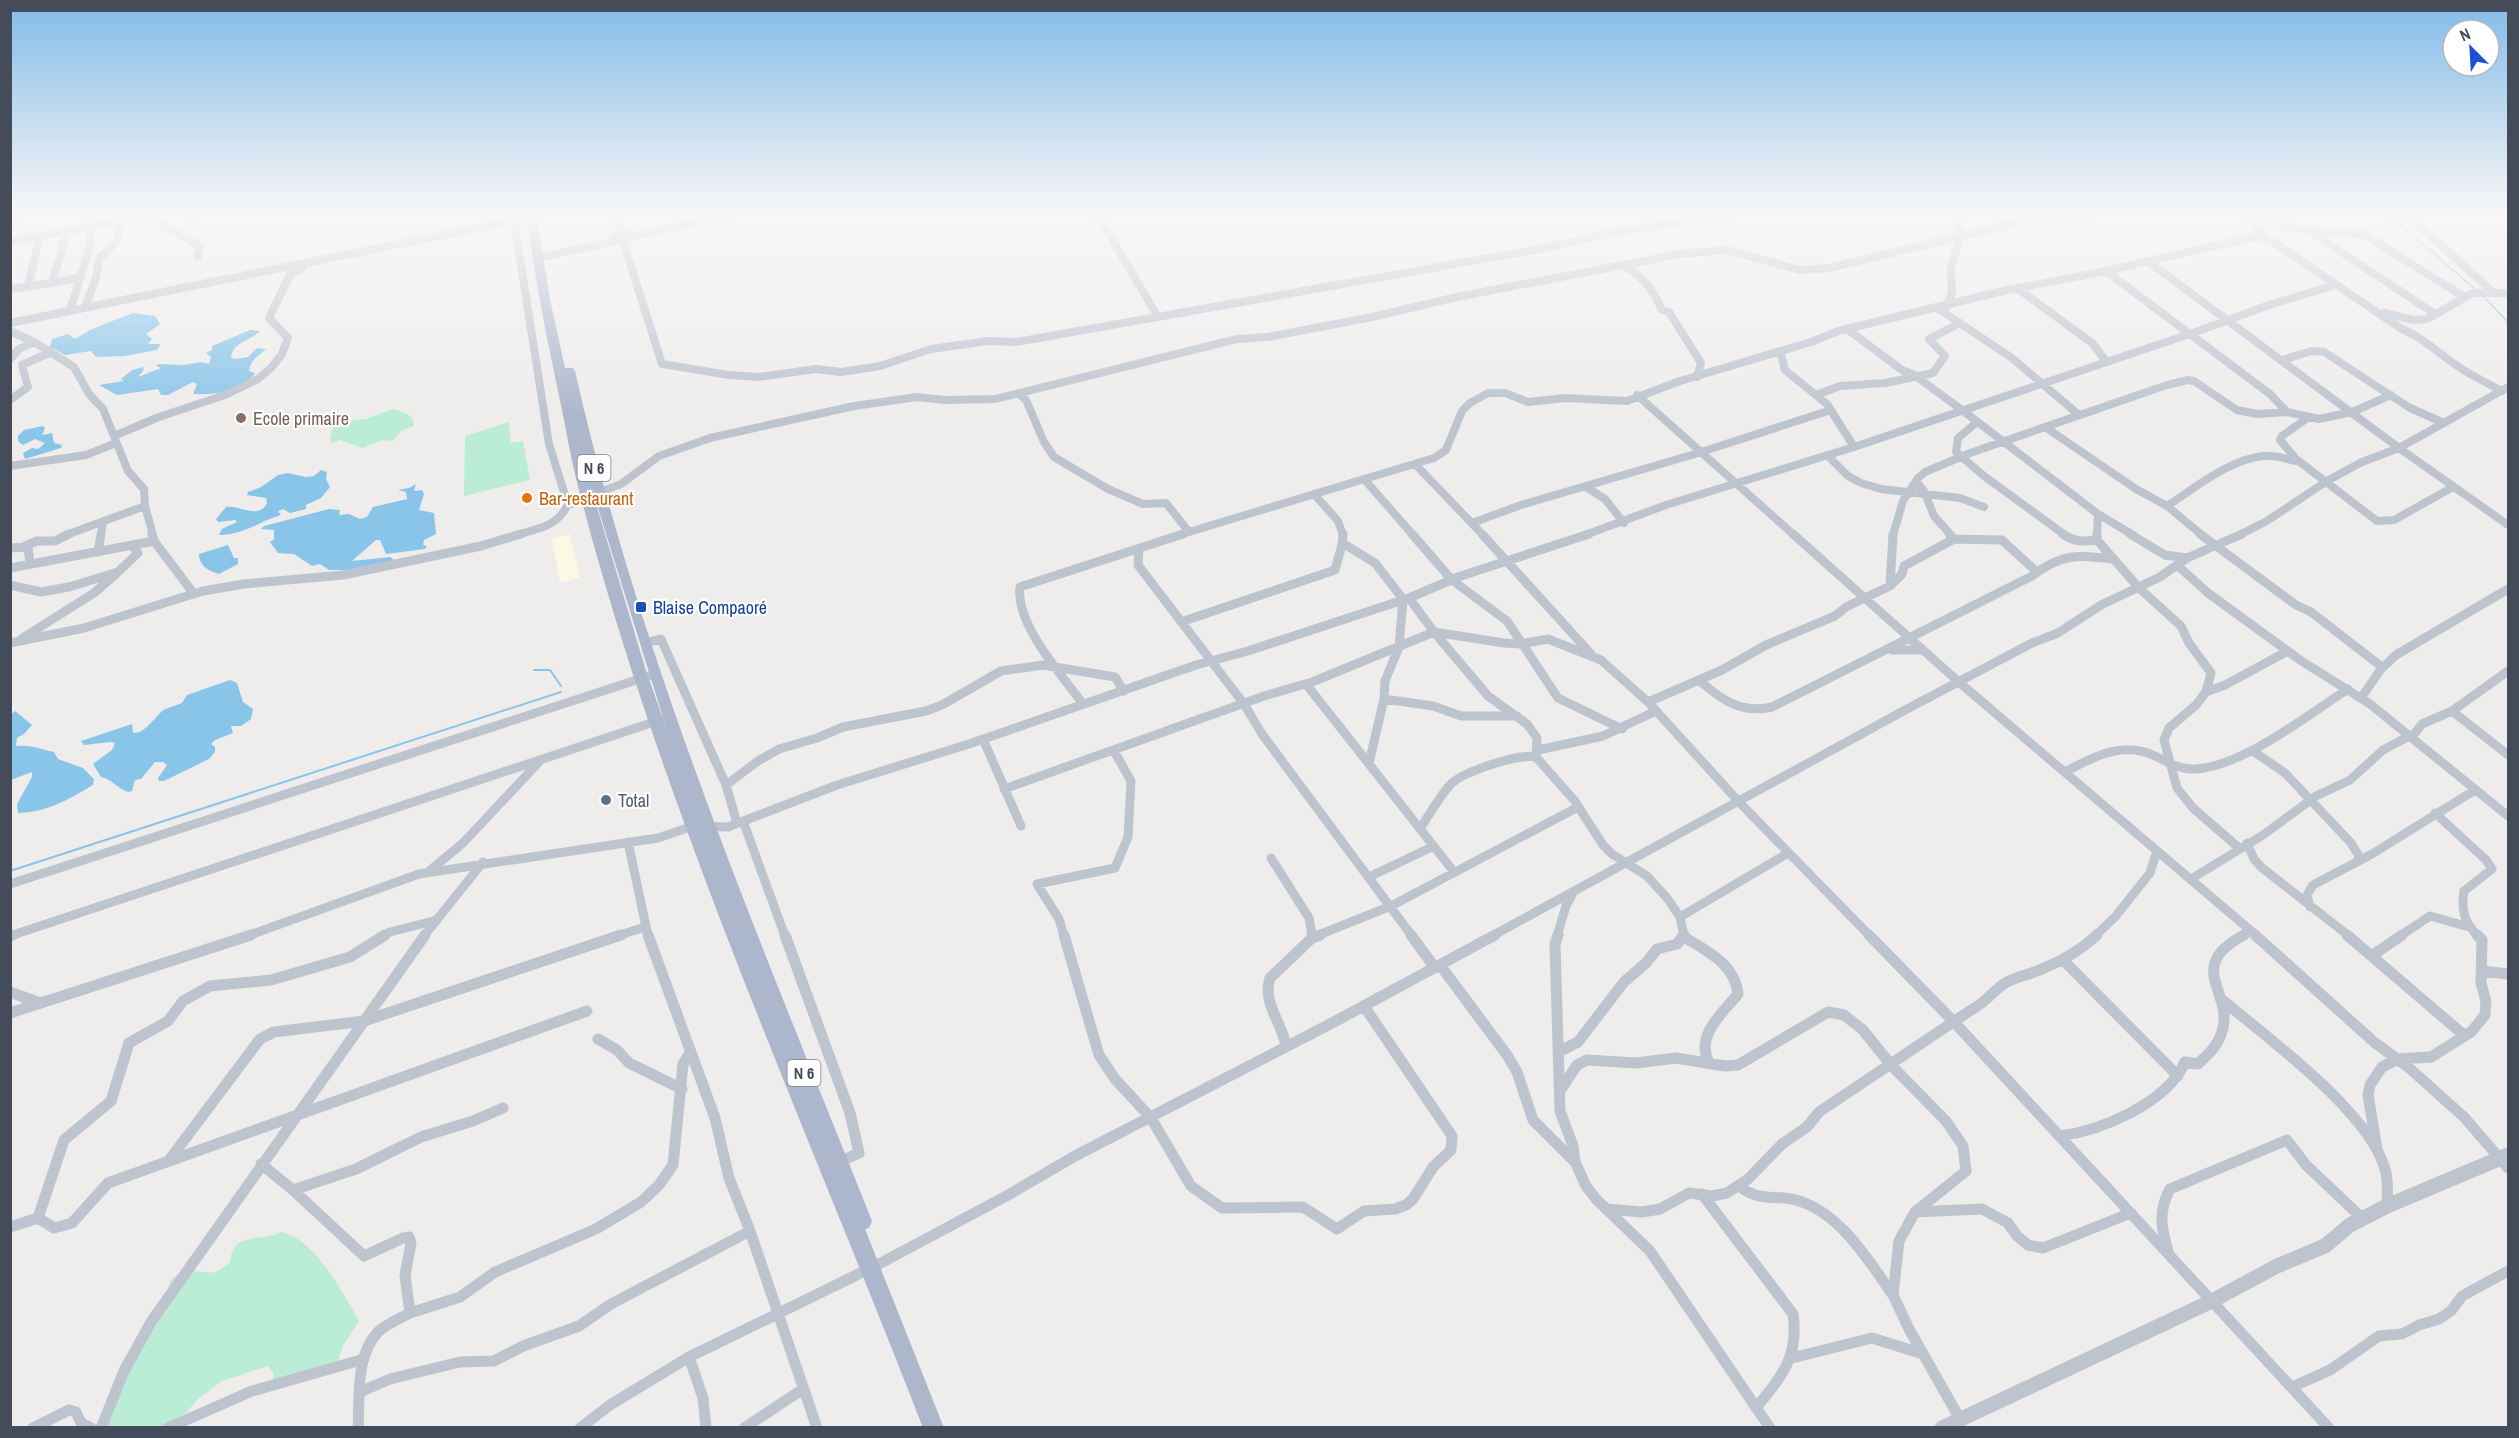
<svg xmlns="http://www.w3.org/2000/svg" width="2519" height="1438" viewBox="0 0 2519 1438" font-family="'Archivo Narrow',sans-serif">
	<rect width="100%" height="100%" fill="#efecec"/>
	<path fill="#fbf8e4" d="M570,534L580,577L560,583L552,539Z"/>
	<path fill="#bbecd6" d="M393,409C403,412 414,414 414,426L401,431L393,441L382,440L363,448L340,440L333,443L330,441L333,426L338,422L366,419Z
		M509,422L511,443L523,441L530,480L464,496L465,436Z
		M281,1232C315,1239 343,1293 359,1321L344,1344L336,1366L273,1380V1372L268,1366L222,1381L198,1399L182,1417L160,1427L105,1428L110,1406L165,1306L170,1280C175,1277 182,1271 188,1271C207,1269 211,1280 230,1262C233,1230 260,1243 281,1232Z"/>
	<path fill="#89c5e8" d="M133,313L155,316L160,324L146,334L152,339L148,344H161L157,350L125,356L96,357L91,351L65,355L50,347L52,339L68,334L75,339L92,329Z
		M250,330L260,331C250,342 233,341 231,358L235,359L248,357L257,348L266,349C257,358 252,357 249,371L255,373C244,392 212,395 193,394L197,384L193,382L168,395H161L158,389L117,395L99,385L124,381L121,379L132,370L143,367L144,370L138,377L161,368L156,366L159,364L184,365L201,362L209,364L211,357L206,353L212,350V346Z
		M43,426L45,428L42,435L52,433L54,443L62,445L61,448L25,459L23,453L32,448L38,449L45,443L35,439L23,445L18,441V436L24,430Z
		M321,470L327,472L326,479L330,487L321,498L306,505V509L290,513L283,509L278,511L281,515C258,522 246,534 219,535L222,529L237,522L235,520L218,522L216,519L226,507C240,505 259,520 267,503L266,498L247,495L248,492L261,487L278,475L288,473L306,477L314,476Z
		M416,484L414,491L422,490L424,494L419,510L434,513L436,534L424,540L423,545L427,546L425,549L386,554L380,540H376L352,561L390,557L393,559L392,562L350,570H329L320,564L312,566L294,554L278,553L270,542L274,539V530L261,529L264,526L329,509L340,510L339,515L349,514L360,519L367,517L373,507L407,499L406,492L398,490L409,488Z
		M228,545L234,558H238V564L219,574C209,571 199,566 199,554Z
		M230,680L237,683L243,702L253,709L251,719L241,726H231L233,733L215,740L211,744L215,747V752L209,759L164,781H159L158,778L167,765L163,762H155L141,779L135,780L132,791L128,792C117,788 113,780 101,777L93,764L112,750L115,743L111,742L84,745L81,741L132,724L133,733L140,732L147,727L163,710L182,703L187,695Z
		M15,711L32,725L24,734L17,738L16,746C34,745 38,749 54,752L58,759L83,768L94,779L93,785C70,799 45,813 18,813L17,804L32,777V772L11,780V715Z"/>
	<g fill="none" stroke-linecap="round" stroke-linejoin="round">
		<path stroke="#89c5e8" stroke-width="1.5" d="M2388,214L2476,290
			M2483,296L2508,322"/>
		<path stroke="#89c5e8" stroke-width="2" d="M534,670H550L561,686
			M10,871L561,692"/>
		<path stroke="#bdc4ce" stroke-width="8" d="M152,214L162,224L198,245L200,248L198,256
			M190,214V217
			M513,214L549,444L568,505
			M616,214L620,232
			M1097,214L1158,317
			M2245,214L2266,238
			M2267,214L2283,226L2308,230L2435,314
			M2407,214L2494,293
			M2505,214L2508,216
			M2022,220L2076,217L2092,214
			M10,227L14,214
			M67,231L52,283L80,277
			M2311,231L2364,234L2464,297
			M624,232L630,235L623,241H615L613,236Z
			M630,237L734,214
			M623,241L662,364L729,375L759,377L816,369L841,372L880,366L931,349L988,341L1016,342L1540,249L1606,234L1729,214
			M10,242L152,215
			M538,258L615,241
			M2149,262L2399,448L2508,525
			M1624,266C1644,277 1653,290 1662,310L1669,312L1701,363L1697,377
			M28,286L40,236
			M2017,288L2092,343L2106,361
			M10,289L52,283
			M1947,306L1952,293L1951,268L1960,237L1958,220L1960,214
			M85,307L96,278L99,259L117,241L120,221
			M1937,308L2012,358L2079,415
			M70,310L87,256L92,226
			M2384,313L2414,320L2427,319L2473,293H2508
			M10,323L532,217
			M1847,329L1902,370L1913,374L1962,410L2098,514L2133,535
			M10,331L34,342L74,367L89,394L103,409L128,471L144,489L145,506L153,535
			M1780,351L1785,370L1827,404L1854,447
			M10,359L19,349L34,342
			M2282,360L2312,351L2324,352L2410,408L2444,423
			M1018,393L1026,400L1044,442L1054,457L1108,489L1143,504L1166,503L1189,532
			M1637,395L1794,535
			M1816,395L1840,386L1885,383L1933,373L1945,356L1929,339L1960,323
			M10,400L28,387L22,365L51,352
			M2287,412L2270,394L2190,334L2269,305L2335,285
			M2309,417L2282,436L2280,440L2296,459L2377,521L2394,520L2453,487
			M1977,422L1958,438L1956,452L1984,476L2065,535
			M2045,427L2136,489L2167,506L2202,535
			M114,436L159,417L225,395L258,379L271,368L282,354L288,338L269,318L290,275L302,268
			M1827,455L1848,476L1861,483L1881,489L1960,498L1984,507
			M1415,464L1483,535
			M10,466L86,455L116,443
			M1364,479L1413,535
			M1916,481L1924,491L1934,516L1951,535
			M1586,487L1605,499L1624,523
			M1314,494L1338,521L1343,535
			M2167,506C2195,488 2228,460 2263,456C2274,455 2285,458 2295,461
			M1472,523L1521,505L1695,454L1831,410
			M66,535L145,506
			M101,535L103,522
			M516,535C539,528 555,528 568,505L621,484L659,456L710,438L854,406L917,397L945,400L995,399L1237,339L1268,337L1372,317L1457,297L1680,254L1727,250L1800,270L1829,268L2019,222L2025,218L2026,214
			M1179,535L1434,458L1446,450L1462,411L1470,403L1488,393H1505L1528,402L1565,398L1627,401L1680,381L1811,342L1838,331L2007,290L2101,272L2258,236L2275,243L2400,328C2422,337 2437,352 2456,365C2470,375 2487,383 2502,391
			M1585,535L1666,505L1854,447L2190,334L2106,271
			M1893,535L1903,501L1918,478L1925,472L1970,453L2167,385L2188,380L2194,381L2237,410L2257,414L2287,412L2319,419L2352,412L2391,395
			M2097,535L2098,514
			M2239,535L2267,521L2327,481L2362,462L2399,448L2508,387"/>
		<path stroke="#bdc4ce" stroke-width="9" d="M152,534L154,541L194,594
			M1412,534L1452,580L1507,621L1558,698L1622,729
			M1482,534L1591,654
			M1793,534L1960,683L2257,936
			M2063,534C2074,542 2083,542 2097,540
			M2097,534V540L2139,588L2181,626L2189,643L2211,673L2206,692L2196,705L2169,728L2164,740L2177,788L2193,808L2239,848
			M2130,534L2165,555L2187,558
			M2200,534L2296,605L2311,612L2382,667
			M1954,539L2002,540L2037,572
			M1344,544L1375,563L1403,599L1399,647L1385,681L1384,699L1369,763
			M25,546L37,541H55L69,534
			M10,548L28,547L30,564
			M1139,549L1138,565L1244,704L1262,734L1412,936
			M98,552L101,534
			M2178,566L2208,593L2300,660L2370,704L2508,816
			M10,568L154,541
			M10,585L41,592L69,587L118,572L138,553L132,545
			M1890,586L1893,534
			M1409,598L1434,632L1488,696L1527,724L1537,738L1536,757
			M1181,622L1335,570L1342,545L1343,534
			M21,639L94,593L116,574
			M10,643L84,628L203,591L244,584L343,575L481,546L521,534
			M645,643L661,639L726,785L737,823
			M1892,650H1923
			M1699,680C1721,700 1742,714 1772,707L2032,576C2062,553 2077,555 2113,559
			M1306,684L1454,872
			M2206,692L2225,685L2288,651
			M2361,698L2381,669L2396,655L2508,589
			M1384,699L1433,706L1461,716H1517
			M1648,702L1722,670L1766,645L1835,616L1846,607L1890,586L1902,574L1904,566L1954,539L1949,534
			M1083,704C1062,675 1015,624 1020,587L1183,534
			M2452,711L2508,755
			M983,739L1021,826
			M1538,750L1603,736L1656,711
			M2253,751L2285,773L2351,843L2360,858
			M2065,772C2094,756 2123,741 2155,756C2168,762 2180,770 2194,769C2241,768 2309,714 2348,689
			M726,785L758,761L779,749L817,738L843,727L926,711L942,705L1001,671L1043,665L1115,677L1124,691
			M1004,789L1264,696L1312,682L1434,632L1504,643L1521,644L1548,639L1601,660L1648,702L1739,802L1870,936
			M2435,813L2486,860L2492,869L2464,891C2461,910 2464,922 2478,936
			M743,821L785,936
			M1420,829C1429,815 1438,799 1449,786C1461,772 1519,753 1536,757L1574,800L1603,845L1612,854L1647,876L1667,898L1680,917L1684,936
			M628,842L648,936
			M2247,843L2254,859L2261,867L2349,936
			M1271,858L1309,918L1312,936
			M428,872L463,843L540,761
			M1369,877L1434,846
			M2191,879L2263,835L2316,796L2350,780L2383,750L2415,733L2422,724L2452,711L2508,671
			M10,884L655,674
			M2310,907L2307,895L2313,885L2372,854L2475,790
			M1680,917L1788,853
			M10,936L660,720
			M247,936L419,874L658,838L693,826L728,827L837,785L969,744L1196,665L1248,651L1409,598L1458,577L1589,534
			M383,936L390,932L437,920
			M424,936L483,862
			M617,936L645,927
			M1064,936L1059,919L1037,884L1115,868L1128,837L1131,781L1114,751
			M1316,936L1391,906L1578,807
			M1492,936L1907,709L2032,643L2058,633L2101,605L2160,577L2187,558L2242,534
			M1557,936L1566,906L1573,893
			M2095,936L2115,917L2150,873L2157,851
			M2241,936L2251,931
			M2400,936L2430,916L2469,927"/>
		<path stroke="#bdc4ce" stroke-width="11" d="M648,935L715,1118L729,1178L750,1231L817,1428
			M785,935L850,1113L859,1153L839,1162
			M1064,935L1099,1055L1115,1079L1151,1118L1191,1186L1222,1208L1303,1207L1337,1229L1364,1211L1395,1209L1406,1205L1413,1199L1433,1167L1451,1150L1452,1136L1364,1006
			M1312,935V938
			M1411,935L1435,968
			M1558,935L1555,944L1560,1111L1573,1146L1575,1162L1586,1186L1596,1199L1650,1251L1770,1428
			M1869,935L1954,1022L2329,1428
			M2255,935L2374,1042L2408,1067L2464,1117L2508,1168
			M2347,935L2465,1036
			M10,936L13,935
			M1684,937C1707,951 1735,964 1738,994C1722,1014 1695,1035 1709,1063
			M2373,955L2402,935
			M2063,960L2178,1076
			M1440,965L1507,1055L1517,1072L1533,1120L1575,1162
			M2482,971L2508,974
			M10,992L40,1003
			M2220,998C2266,1037 2369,1111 2385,1169C2389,1181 2387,1194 2387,1206
			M10,1013L251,935
			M598,1039L617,1050L629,1063L682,1089
			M1286,1046C1282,1022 1262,1003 1270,978L1312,938L1320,935
			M1558,1052L1578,1042L1624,982L1646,963L1657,949L1677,944L1684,935
			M1560,1091L1577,1065L1587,1060L1636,1063L1676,1058L1725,1066L1738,1065L1828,1012L1844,1015L1863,1030L1891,1065L1946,1121L1963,1146L1966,1171L1915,1212L1899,1241L1893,1295L1909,1329L1960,1419
			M2059,1136C2101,1131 2167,1103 2185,1062L2198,1064C2207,1055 2216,1048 2221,1035C2237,993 2182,968 2244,935
			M2377,1149L2368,1095L2370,1085L2382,1067L2398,1059L2431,1057L2471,1032L2485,1015L2486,1001L2481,983L2482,940L2477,935
			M170,1159L260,1039L274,1032L364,1021L621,935
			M261,1164L293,1190L356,1169L421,1137L473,1121L503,1108
			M1739,1186C1761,1203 1772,1194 1796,1200C1840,1212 1868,1260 1893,1295
			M293,1190L364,1256L403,1238L409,1237L411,1243L405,1275L410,1313C399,1319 386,1324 378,1332C355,1356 360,1398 358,1428
			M1702,1194L1793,1314C1799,1357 1782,1376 1756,1408
			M1607,1209L1642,1212L1660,1209L1689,1193L1712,1196L1727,1193L1748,1179L1782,1144L1807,1127L1819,1112L1971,1010C1987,1002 1993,990 2007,982C2018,976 2031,974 2042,969C2062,961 2081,950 2097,935
			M1915,1212L1982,1209L2008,1223L2017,1236L2028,1245L2043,1248L2131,1213
			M38,1218L54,1228L72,1223L108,1183L587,1011
			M10,1227L38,1218L64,1140L111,1101L129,1043L168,1021L183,1001L210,986L271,980L350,957L385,935
			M2169,1255C2162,1231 2157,1212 2170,1189L2287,1140L2306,1165L2362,1218
			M410,1313L460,1297L495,1272L596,1229L641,1202L659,1185L673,1165L683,1064L690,1053
			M689,1357L703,1398L706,1428
			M1792,1358L1872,1338L1923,1354
			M2292,1387L2330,1370L2379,1336L2402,1334L2419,1325L2439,1319L2451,1311L2462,1296L2508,1271
			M360,1392L390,1379L460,1362L494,1361L523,1346L579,1326L611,1304L750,1231
			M33,1428L69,1410L76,1412L81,1423L91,1428
			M101,1428L124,1371L151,1322L425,935
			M168,1428L252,1391L364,1359
			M580,1428L610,1405L689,1357L879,1264L1010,1194L1075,1156L1334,1022L1495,935
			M744,1428L803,1389"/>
		<path stroke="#bdc4ce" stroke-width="15" d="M1942,1428L2212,1301L2277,1266L2325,1246L2350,1225L2387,1206L2508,1155"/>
		<path fill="#acb7cb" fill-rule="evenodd" d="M526,214H536L550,299L565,368H573L575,371C641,664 761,943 872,1221L869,1228L865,1229L944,1428H923C804,1120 665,818 581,498C573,469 568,440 562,410C548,345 535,280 526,214ZM590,482L666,727L646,671L594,497Z"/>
	</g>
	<linearGradient id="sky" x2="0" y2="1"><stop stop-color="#82bbe8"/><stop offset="0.51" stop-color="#f8f6f6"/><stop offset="1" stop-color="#f8f6f6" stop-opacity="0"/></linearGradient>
	<rect width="2519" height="416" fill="url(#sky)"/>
	<circle fill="#8d6e63" stroke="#fff" stroke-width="2" cx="241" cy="418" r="6"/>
	<circle fill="#e8710a" stroke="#fff" stroke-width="2" cx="527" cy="498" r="6"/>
	<rect fill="#1a4fb4" stroke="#fff" stroke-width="2" x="635" y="601" width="12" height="12" rx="3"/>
	<circle fill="#5c6f8a" stroke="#fff" stroke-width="2" cx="606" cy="800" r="6"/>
	<g text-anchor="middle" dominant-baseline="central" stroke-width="4.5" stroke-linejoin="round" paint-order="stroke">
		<g fill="#fff" stroke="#7d828b" stroke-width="1.5">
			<rect x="577.5" y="455" width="33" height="26" rx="4.5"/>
			<rect x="787.5" y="1060" width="33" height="26" rx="4.5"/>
		</g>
		<g font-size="16" font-weight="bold" fill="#454c59">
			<text x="594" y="468">N 6</text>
			<text x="804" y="1073">N 6</text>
		</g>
		<g font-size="18" fill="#785e54" stroke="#fff" text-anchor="start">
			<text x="253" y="418">Ecole primaire</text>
		</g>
		<g font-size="18" fill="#c56008" stroke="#fff" text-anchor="start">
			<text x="539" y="498">Bar-restaurant</text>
		</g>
		<g font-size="18" fill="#164399" stroke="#fff" text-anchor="start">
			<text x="653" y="607">Blaise Compaoré</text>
		</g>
		<g font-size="18" fill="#4e5e75" stroke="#fff" text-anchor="start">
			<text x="618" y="800">Total</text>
		</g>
	</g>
	<rect width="2519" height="1438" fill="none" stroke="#454c59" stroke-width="24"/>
	<g transform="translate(2471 48) rotate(336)"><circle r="28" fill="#ffffff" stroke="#b5b7bd" stroke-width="1.5"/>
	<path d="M0-4.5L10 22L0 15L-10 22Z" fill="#1e50d7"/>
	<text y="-9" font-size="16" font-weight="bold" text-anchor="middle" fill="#454c59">N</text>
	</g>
</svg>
